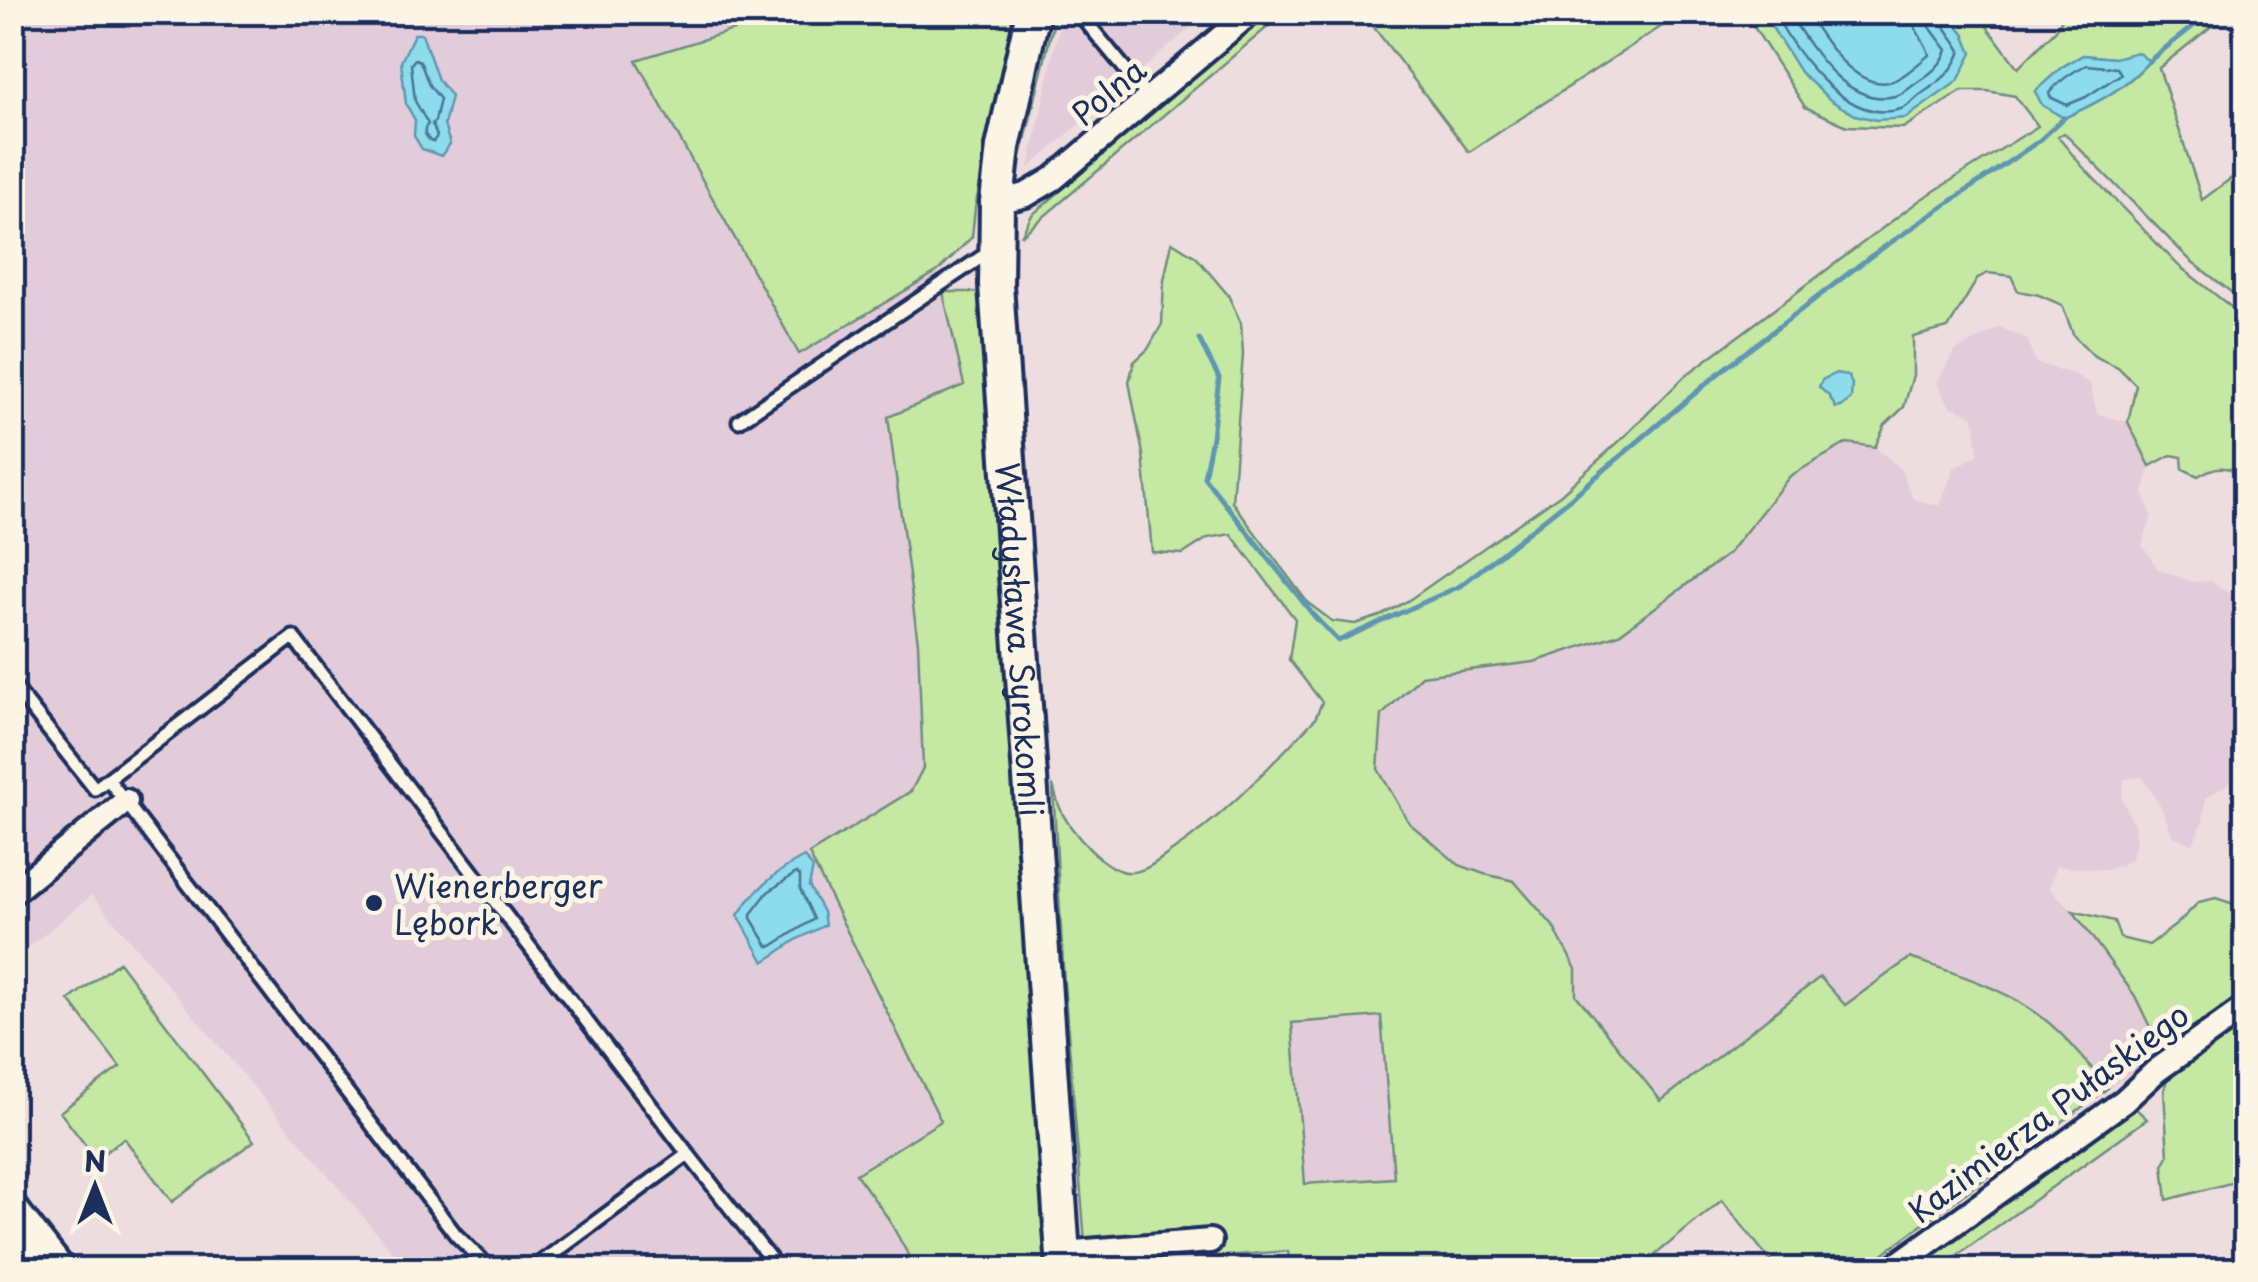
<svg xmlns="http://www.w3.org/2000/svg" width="2258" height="1282" viewBox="0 0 2258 1282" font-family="'Playpen Sans',sans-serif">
	<rect width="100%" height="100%" fill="#edddde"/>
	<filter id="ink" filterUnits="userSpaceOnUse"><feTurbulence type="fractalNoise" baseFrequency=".01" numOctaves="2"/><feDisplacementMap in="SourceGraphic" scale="20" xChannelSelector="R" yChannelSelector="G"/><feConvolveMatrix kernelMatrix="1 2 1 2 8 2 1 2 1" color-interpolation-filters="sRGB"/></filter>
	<g filter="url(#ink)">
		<path fill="#e2ccd9" d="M13,13H770L760,22L636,61L799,354L938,271L964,385L918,643L923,768L911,791L809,854L942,1121L856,1174L888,1218L916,1269H407L92,895L13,960Z
			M1062,13H1207L1029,168Z
			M1999,327L2027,339L2036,363L2076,375L2090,384L2097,414L2128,422L2150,466L2143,493L2152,516L2142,545L2158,569L2192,582L2212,581L2232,596L2239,615L2245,620V772L2206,798L2203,821L2193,844L2173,836L2160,805L2142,777L2124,779L2122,799L2134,825L2136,842L2130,861L2107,870L2056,866L2049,888L2073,911L2135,995L2163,1054L2108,1088L2071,1043L2032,1010L1976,981L1910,958L1845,1006L1819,977L1662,1102L1575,995L1484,874L1459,865L1409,823L1378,769L1382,715L1421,676L1468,671L1728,554L1790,476L1847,443L1875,447L1900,468L1913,499L1940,506L1954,468L1978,455L1974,416L1950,406L1937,383L1954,352Z
			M1381,1016L1394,1178L1304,1185L1292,1023Z"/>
		<path fill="#c5e9a2" stroke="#708c80" stroke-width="2.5" fill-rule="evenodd" d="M770,13H1015L975,208L972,237L938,271L799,354L636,60L760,22Z
			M1049,13H1056L1021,157L1022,132Z
			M1270,13H1284L1021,236L1032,215Z
			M1363,13H1682L1469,152Z
			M1745,13H1763L1769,24L1964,34L1947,13H1977L2018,68L2056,30L2065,13H2228L2159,68L2202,200L2245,168V303L2190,260L2064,133L2058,137L2082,166L2178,265L2245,318V502L2243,501L2238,472C2222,465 2213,467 2198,476L2183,469L2182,457L2171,455L2150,466L2128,422L2136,385L2118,367L2094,356L2074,336L2062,305L2039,295L2018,291L2011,276L1988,273L1978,278L1948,328L1913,337V375L1904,407L1885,425L1875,447L1847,443L1790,476L1728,554L1619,634L1534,662L1421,676L1382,715L1378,769L1409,823L1459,865L1484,874L1514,881L1553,926L1576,969V995L1661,1101L1820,977L1845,1005L1910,958C1951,972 1995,985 2032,1010C2062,1030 2085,1060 2108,1088L1862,1269H1777L1722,1200L1638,1269H1290L1288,1251L1210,1257L1209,1233L1085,1242L1064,983L1053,785C1055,793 1057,801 1060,808C1068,829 1107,875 1132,872C1147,871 1160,859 1172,851C1227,814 1270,766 1315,719L1322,702L1289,660L1295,619L1231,534L1208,538L1183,554L1152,552L1143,454L1129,382L1134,362L1148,349L1162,324L1164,280L1172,242L1196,257L1228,295L1241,323L1243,354L1232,502L1308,603L1332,621L1355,624L1380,616L1409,600L1561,494L1625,436L1685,376L1920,200L2038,126L2015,96L1987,91H1962L1903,128L1847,126L1805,107ZM2083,55L2149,62C2123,90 2099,102 2064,118L2035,92L2062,67ZM1381,1016L1394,1178L1305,1184L1292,1023Z
			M943,292H980L1006,620L1046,1269H916L888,1218L856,1174L941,1121L809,854L911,791L923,768L918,643L888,417L964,385Z
			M2245,897V996L2163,1054L2135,996L2073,911L2114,921L2120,938L2149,945L2177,924L2199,902L2216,898L2237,905Z
			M119,962L254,1141L172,1202L124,1138L96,1159L60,1112L120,1067L69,1000Z
			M2245,1012V1179L2167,1200L2163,1165L2168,1156L2164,1091L2168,1075Z
			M2131,1104L2147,1119L1938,1269L1903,1270Z"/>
		<path fill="#8ddceb" stroke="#5f97b3" stroke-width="2.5" d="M1763,13H1947L1964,34L1972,53L1958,81L1906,118L1876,120L1855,115L1830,100L1800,72Z
			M414,34H422L438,80L451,96L444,125L450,144L441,156L422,149L414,136L415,120L406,104L401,62Z
			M2137,52L2149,61C2124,89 2098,102 2064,118L2042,105L2035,91L2062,67L2083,55L2115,58Z
			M1836,373L1848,376L1852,384L1851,399L1841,407L1836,408L1829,396L1819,387L1822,380Z
			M804,857L813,868L809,886L823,912L825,925L796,940L764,962L738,915C755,889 776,871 804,857Z"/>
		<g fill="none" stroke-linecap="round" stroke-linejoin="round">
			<path stroke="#497496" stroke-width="2.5" d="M1774,12C1795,53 1847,126 1901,109C1908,107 1915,99 1920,95C1939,82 1953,73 1961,51C1955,38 1941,27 1940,12
				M1788,12C1810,46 1846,108 1895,96C1902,95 1909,88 1915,84C1929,74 1941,67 1947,50L1929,26L1927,12
				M1806,12C1822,37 1853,89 1889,82C1902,79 1918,64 1929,55C1926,39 1913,34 1912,12
				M415,59L420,61L429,85L440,99L435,121L432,124L437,136L433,142L429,140L425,134V128L428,124L415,101L411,64Z
				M2086,65L2117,68L2121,74L2086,97L2067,105L2050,97L2049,93C2059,81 2072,72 2086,65Z
				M796,873L800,876V889L814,919L772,946H768L751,918V914L768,892Z"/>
			<path stroke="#5f97b3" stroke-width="5" d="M2149,61L2211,12
				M1199,339L1219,378L1212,437L1204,477L1314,616L1338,641L1460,586L1565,503L1725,368L1871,256L2039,141L2064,118"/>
			<g stroke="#1b2f5e" stroke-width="19">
				<path id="lane" d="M1078,12L1149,98
					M739,421L992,250
					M12,684L95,789L293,637L688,1154
					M108,779L456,1235L490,1268L498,1270
					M531,1270L688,1154L779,1270"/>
			</g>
			<g stroke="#1b2f5e" stroke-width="30">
				<path id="street" d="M997,202L1026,195L1053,179L1251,12
					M12,893L126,801
					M1063,1253L1210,1241
					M1890,1270L2124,1101L2156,1071L2246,1007"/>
			</g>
			<g stroke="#1b2f5e" stroke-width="40">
				<g id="secondary">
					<path id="s1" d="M1033,12L1003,147L997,202L996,285L1064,1270"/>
					<path d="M12,1211L58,1270"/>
				</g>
			</g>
			<use href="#lane" stroke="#fcf5e5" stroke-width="11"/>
			<use href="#street" stroke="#fcf5e5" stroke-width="22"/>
			<use href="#secondary" stroke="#fcf5e5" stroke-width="32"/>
		</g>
	</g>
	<circle fill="#1b2f5e" stroke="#fcf5e5" stroke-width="4" cx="374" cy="903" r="10"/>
	<g text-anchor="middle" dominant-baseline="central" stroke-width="10" stroke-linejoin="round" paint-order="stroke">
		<g font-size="32" fill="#1b2f5e" stroke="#fcf5e5">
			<text transform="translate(1108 91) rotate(-40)">Polna</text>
			<text stroke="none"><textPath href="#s1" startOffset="632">Władysława Syrokomli</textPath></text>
			<text transform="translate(2048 1112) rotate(-37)">Kazimierza Pułaskiego</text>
		</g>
		<g font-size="32" fill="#1b2f5e" stroke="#fcf5e5" text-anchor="start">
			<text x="394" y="885">Wienerberger<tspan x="394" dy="37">Lębork</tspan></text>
		</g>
	</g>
	<rect width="2258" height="1282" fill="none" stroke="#fcf5e5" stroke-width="50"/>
	<rect x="25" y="25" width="2208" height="1232" fill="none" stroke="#1b2f5e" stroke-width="4" filter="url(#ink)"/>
	<g transform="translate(95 1187)" stroke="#fcf5e5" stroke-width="8" paint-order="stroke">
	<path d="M0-8L18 38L0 25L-18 38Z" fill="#1b2f5e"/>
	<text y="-15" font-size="28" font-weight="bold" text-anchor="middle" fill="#1b2f5e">N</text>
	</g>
</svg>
